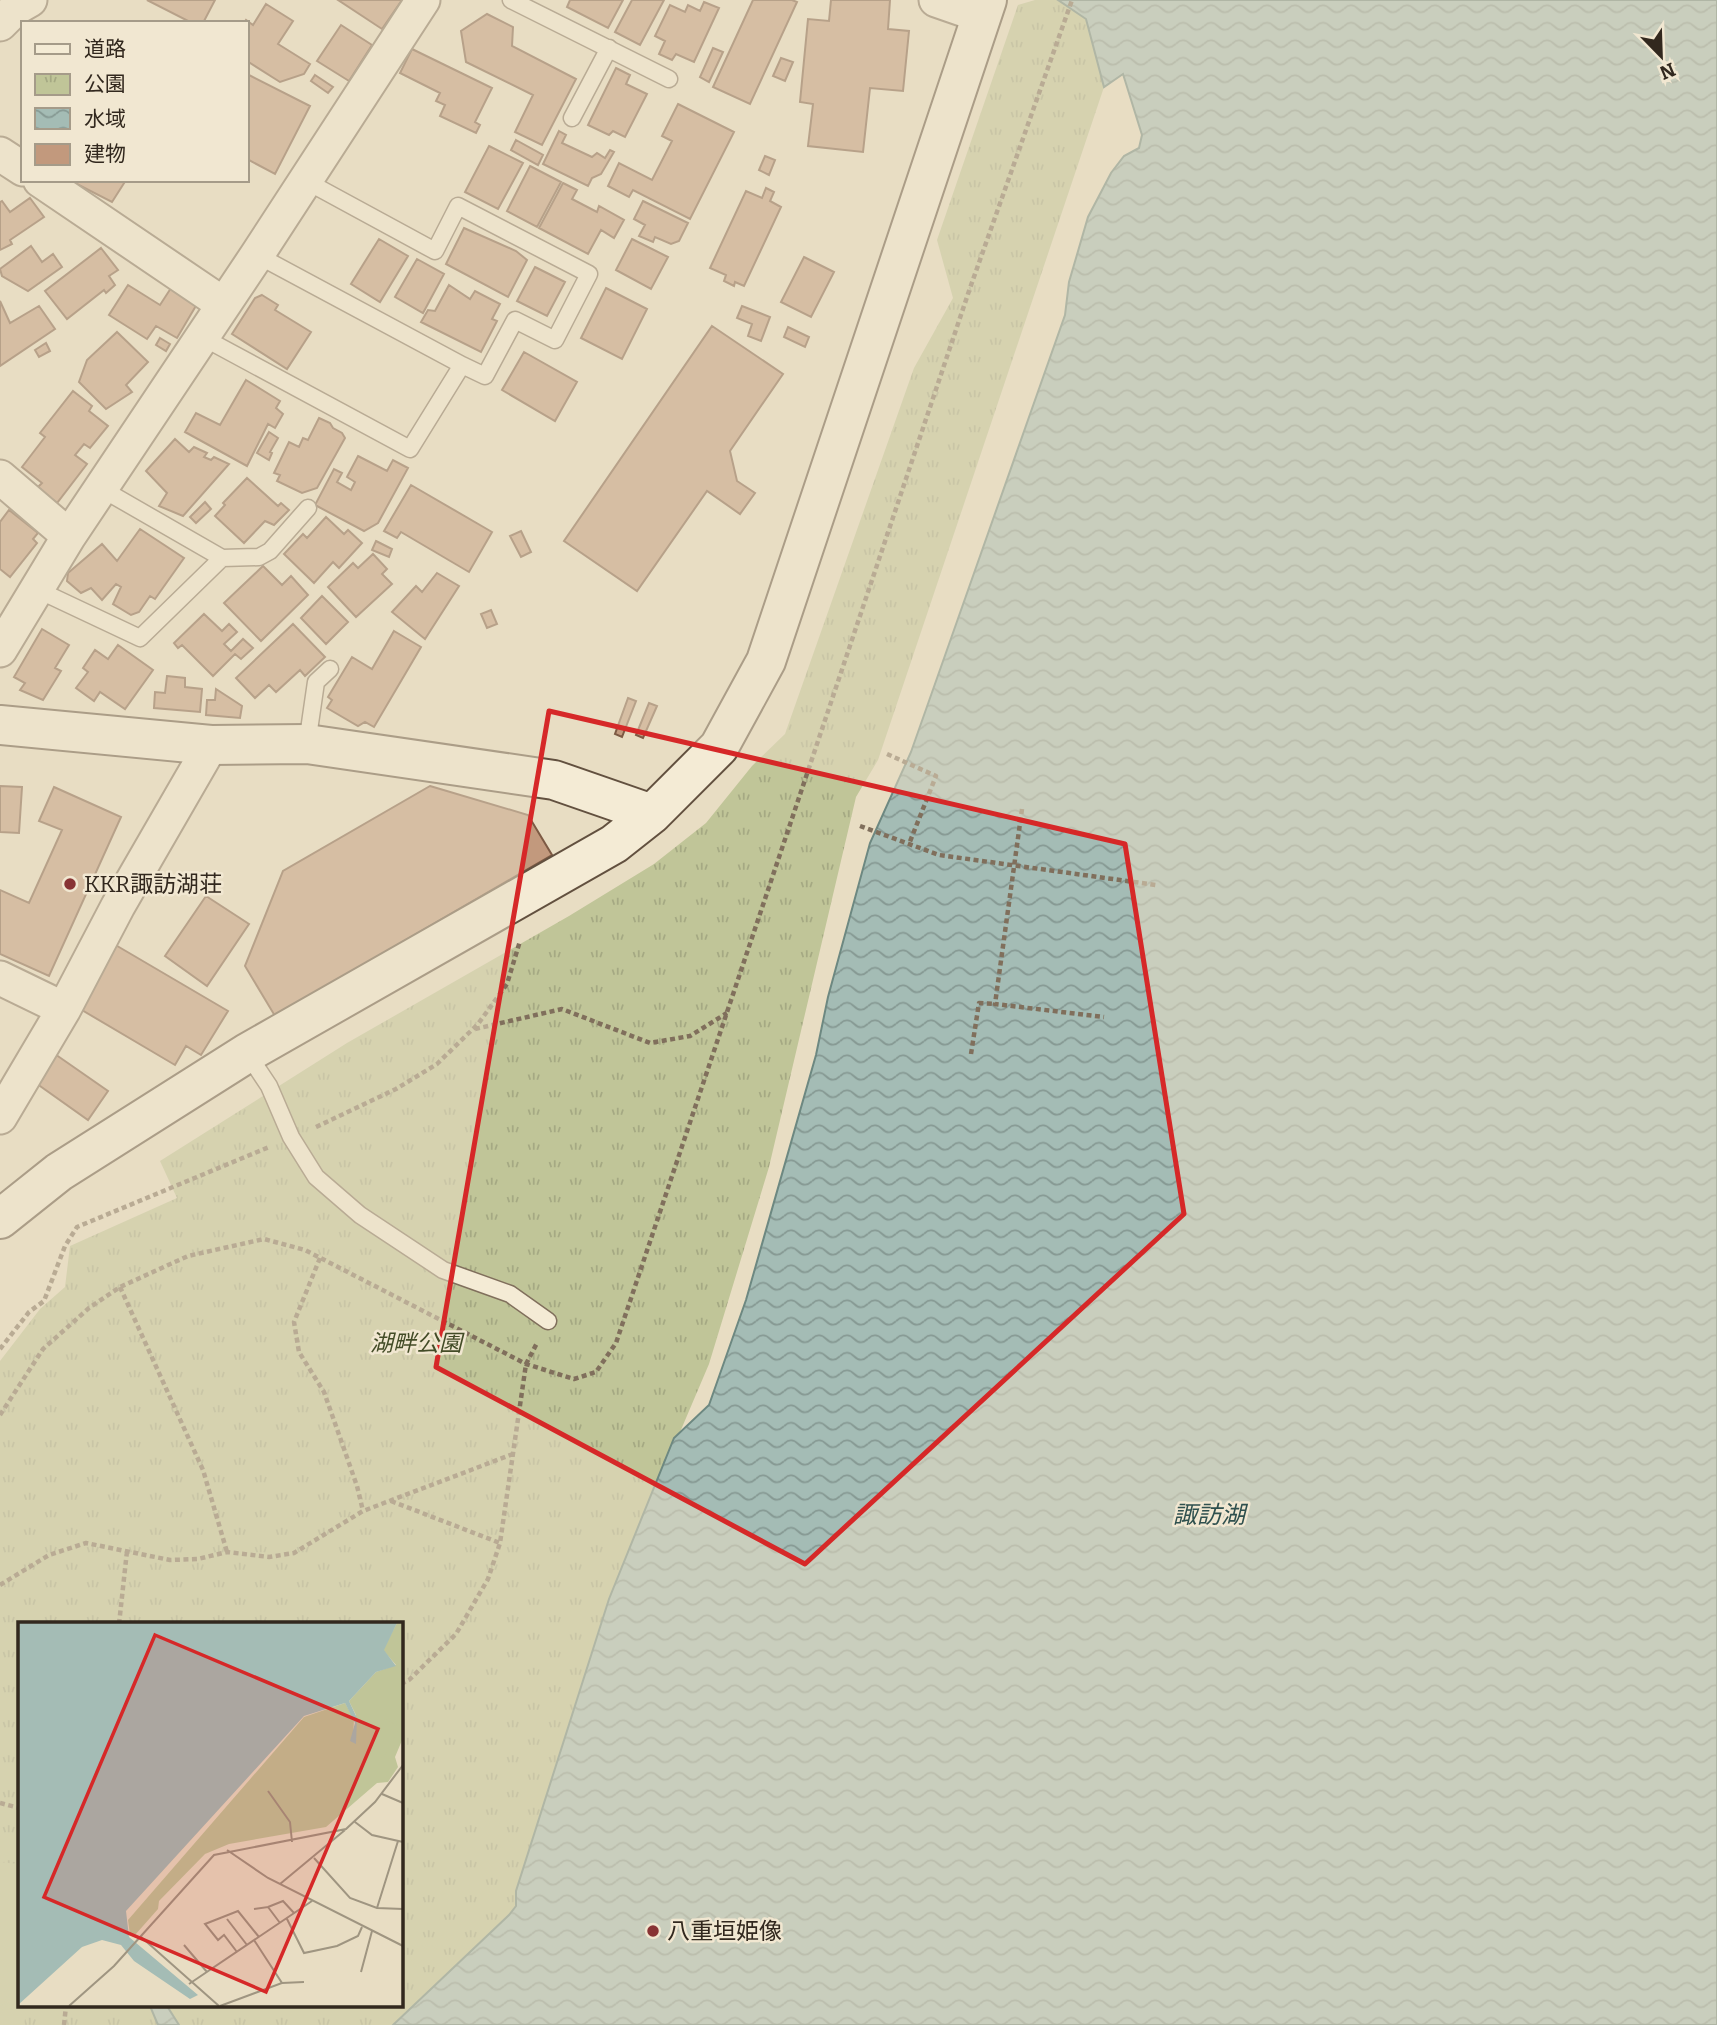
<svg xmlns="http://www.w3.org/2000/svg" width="1717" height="2025" viewBox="0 0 1717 2025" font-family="Bitter,'Noto Sans JP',serif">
	<defs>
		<pattern id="park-tufts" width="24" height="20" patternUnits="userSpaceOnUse" patternTransform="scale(1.75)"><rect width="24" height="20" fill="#c0c598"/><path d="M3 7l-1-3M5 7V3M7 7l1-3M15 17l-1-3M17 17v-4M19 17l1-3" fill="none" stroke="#a5a983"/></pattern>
		<pattern id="water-waves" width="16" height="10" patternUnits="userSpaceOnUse" patternTransform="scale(1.75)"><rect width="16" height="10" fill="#a4bcb5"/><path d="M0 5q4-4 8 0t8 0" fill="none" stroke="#869993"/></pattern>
	</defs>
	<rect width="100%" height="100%" fill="#e8ddc3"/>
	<path fill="url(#park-tufts)" d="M1035,0H1058L1086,19L1104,87L878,760L856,797L769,1167L709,1364L609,1599L516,1891V1906L509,1915L393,2025H179L167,2006H401V1624H19V2006H150L158,2025H0V1361L40,1309L65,1287L70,1246L177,1198L160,1161L347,1043L569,916L654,864L706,823L752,766L785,734L914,368L953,298L937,240L1018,5Z"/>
	<path fill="#c0c598" d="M0,1862L19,1864V2006H27L24,2025H0Z"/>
	<path fill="url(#water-waves)" stroke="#6d8881" stroke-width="2" d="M1058,0H1717V2025H393L509,1915L516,1906V1891L609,1599L674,1438L709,1405L746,1300L816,1055L828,997L870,843L911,752L1065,315L1069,282L1088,217L1111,173L1124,156L1139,148L1142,135L1123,74L1104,87L1086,19Z
		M150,2006H167L179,2025H158Z"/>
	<path fill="#c2997d" stroke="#7d5a44" stroke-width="2" d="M147,0H215L203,23H192Z
		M338,0H402L382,29Z
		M570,0H623L608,28L567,7Z
		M632,0H664L640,45L615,32Z
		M753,0H792L797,2L750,104L713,87Z
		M831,0H890L888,29L909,31L903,91L870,88L863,152L808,146L813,104L800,102L808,19L829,21Z
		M704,2L719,8L694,62L676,54L672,60L659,54L665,41L655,36L670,5L685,12L688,5L700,11Z
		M266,4L293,21L278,44L310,64L304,74L280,82L247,61V23H244L246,20L253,25Z
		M487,14L513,27L512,46L576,79L542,145L515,132L533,95L466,62L461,31Z
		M341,25L372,45L349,81L317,61Z
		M713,48L723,52L709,82L700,77Z
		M412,49L492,88L475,122L480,125L476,133L440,116L445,105L436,101L440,93L400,73Z
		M781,58L793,62L785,81L773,76Z
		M616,68L630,75L626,84L647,94L625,137L613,131L609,135L588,125Z
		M247,74L310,106L275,174L247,159Z
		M315,75L333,87L328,93L311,81Z
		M678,104L734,132L690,219L633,190L629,197L608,186L619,163L652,180L672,141L662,136Z
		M559,131L566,135L562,143L592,157L597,153L605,158L610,150L614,152L601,174L592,178L588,186L543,164Z
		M516,140L543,155L538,165L511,150Z
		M489,146L523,163L498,209L465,192Z
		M765,156L775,160L769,175L759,170Z
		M530,166L561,182L537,227L507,211Z
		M69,180H126L112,202Z
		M563,183L577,190L572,199L597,212L599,206L624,220L614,238L601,230L588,254L539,228Z
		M766,188L774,192L770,201L781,207L744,286L735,282L734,286L724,281L726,275L710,268L746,191L762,198Z
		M30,198L44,217L10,240L12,244L0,250V202L2,201L10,212Z
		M643,201L688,223L679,241L671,244L655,237L653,242L639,236L645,225L634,219Z
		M464,228L516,251L527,260L508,297L446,264Z
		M379,239L408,256L380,302L351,284Z
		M632,239L668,257L651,289L616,270Z
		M31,246L42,262L53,254L62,267L28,291L2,276L0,269Z
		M101,248L118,270L109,276L115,285L106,293L104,290L67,319L45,291Z
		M804,257L834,272L811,317L781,302Z
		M417,259L444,274L423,313L395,297Z
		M535,267L565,282L547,316L517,301Z
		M128,285L160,305L171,288L197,304L177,338L156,326L147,339L109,315Z
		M449,285L470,299L475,291L500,304L492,319L497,321L481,352L421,322L428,310L435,311Z
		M606,288L647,309L622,359L581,338Z
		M262,295L278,305L275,310L311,332L287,369L232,334L255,298Z
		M0,301L10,323L39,306L55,329L0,366Z
		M742,306L770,317L761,341L748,336L752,324L737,318Z
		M712,326L783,374L730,451L737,481L755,493L740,514L707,491L637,591L564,541Z
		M788,327L809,337L805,347L784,337Z
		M117,332L148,362L126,385L132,392L106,409L79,382L87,360Z
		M160,338L170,344L166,351L156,345Z
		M46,343L50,351L39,357L35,350Z
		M524,352L577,382L555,421L502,390Z
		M246,380L280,401L276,408L283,414L275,428L268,424L247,466L185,432L196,413L220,425Z
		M73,391L92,406L89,411L108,426L90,448L84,444L75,455L87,464L57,503L37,488L42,483L22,467L45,437L40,433Z
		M319,418L330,423L333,428L342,433L345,438L317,488L302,493L277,481L280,475L274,473L289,442L299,447L303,438L308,440Z
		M269,432L278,438L270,452L272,453L269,460L257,453Z
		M175,439L189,452L194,447L207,453L204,457L211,460L214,457L229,464L183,516L159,506L167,493L146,471Z
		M358,456L387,471L393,460L408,468L378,523L364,531L315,505L334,469L342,473L337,482L351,490L355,482L347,477Z
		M247,478L278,506L281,503L289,510L274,525L265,521L244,543L215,516L225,505L223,503Z
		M411,485L492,532L469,572L401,532L397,538L384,531Z
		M205,502L211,509L196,523L190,517Z
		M9,510L38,533L33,539L37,543L10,577L0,569V522Z
		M326,517L344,534L348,530L362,543L339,568L333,562L314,583L284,554L303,534L307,538Z
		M140,529L184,558L155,599L150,596L139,612L131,615L113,604L121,587L116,584L102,600L91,588L81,593L67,581L68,573L102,544L117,561Z
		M521,531L531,552L521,557L510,536Z
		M376,541L392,549L389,557L372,550Z
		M373,554L387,569L382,574L392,584L356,617L328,587L353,563L358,568Z
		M263,566L282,585L291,576L308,595L261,641L224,603Z
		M437,573L459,586L425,639L392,612L416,586L422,592Z
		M322,596L348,622L326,644L301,618Z
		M491,610L497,624L487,628L481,614Z
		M204,614L222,631L229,624L237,632L224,644L231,651L243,639L253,648L241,659L235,654L213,676L182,645L178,648L174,643Z
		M293,624L325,657L305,676L300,670L276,692L269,685L255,698L236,678Z
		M42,629L69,645L55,668L61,671L43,700L20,690L25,683L14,677Z
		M394,631L421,647L374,727L365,722L358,726L327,708L332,700L328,697L352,657L372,669Z
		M118,645L153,670L125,709L100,692L94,701L76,688L88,672L83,668L95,650L108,659Z
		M167,676L185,678V687L202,689L200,712L154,708L155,692L165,693Z
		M216,689L242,706L240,718L206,715L207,700H215Z
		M628,698L636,701L622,737L615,734Z
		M649,703L657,706L643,738L636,735Z
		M0,786L22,787L19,833L0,832Z
		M430,786L528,815L552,855L275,1016L245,966L283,871Z
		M54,787L121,817L49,976L0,954V890L29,903L62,830L39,821Z
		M206,896L249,924L207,986L165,956Z
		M107,940L228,1011L201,1055L186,1046L175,1065L70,1003Z
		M52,1052L108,1091L88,1120L33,1081Z"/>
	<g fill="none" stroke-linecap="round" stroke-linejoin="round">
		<g stroke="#806f5c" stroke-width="19">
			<path id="lane" d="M511,0L669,79
				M572,118L609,48
				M257,255L462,365
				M202,337L410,449L462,365L485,376L515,320L555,340L589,274L458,206L435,251L306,181
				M102,489L222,558L259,557L270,551L308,508
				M36,589L140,638L222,558
				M307,744L316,682L330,669
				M247,1053L269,1086L291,1137L316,1177L360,1215L443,1270L510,1294L548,1321"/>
		</g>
		<g stroke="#806f5c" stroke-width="37">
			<path id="street" d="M936,0L982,16
				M0,24L16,8L30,0
				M0,154L23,169
				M40,180L223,304
				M0,477L69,536
				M0,650L69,536L257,255L423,0
				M0,978L64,1009
				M0,1117L64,1009L118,906L211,745"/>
		</g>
		<g stroke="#62503f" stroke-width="42">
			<path id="secondary" d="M0,725L211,745L307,744L554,780L652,814
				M0,1219L59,1172L247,1053L614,844L652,814L719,747L766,661L987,0"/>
		</g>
		<path stroke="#806f5c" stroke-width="4.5" stroke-dasharray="5 3.5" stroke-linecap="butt" d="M887,754L936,776L909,844
			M1022,809L995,1004L1104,1017
			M860,826L939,855L1156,885
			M475,1029L562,1009L650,1043L690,1036L727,1013
			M971,1054L979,1003L995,1004
			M316,1127L396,1089L437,1064L478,1024L507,984L520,941
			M320,1258L294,1322L299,1352L324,1392L357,1486L363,1511
			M120,1287L203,1470L227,1552
			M0,1349L29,1312L44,1301L65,1246L77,1227L269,1147
			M0,1415L43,1349L89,1308L120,1287L188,1256L264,1239L305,1250L526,1364L574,1379L596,1372L616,1343L969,291L1072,0
			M391,1501L500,1543
			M0,1585L49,1555L86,1543L170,1560L198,1559L227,1552L269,1557L294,1553L363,1511L513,1454
			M119,1624L127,1551
			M401,1684L409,1680L456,1634L488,1579L500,1543L526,1364L537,1343
			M0,1803L19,1808
			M64,2025L66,2006"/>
		<use href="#lane" stroke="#f4ebd5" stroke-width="16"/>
		<use href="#street" stroke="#f4ebd5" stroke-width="33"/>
		<use href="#secondary" stroke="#f4ebd5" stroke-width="38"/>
	</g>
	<path d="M0 0H1717V2025H0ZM549,711L1125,844L1184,1214L805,1564L436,1367Z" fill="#e8ddc3" fill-opacity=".55" fill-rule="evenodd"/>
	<path fill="none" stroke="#d62828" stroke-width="5" stroke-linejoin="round" d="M549,711L1125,844L1184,1214L805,1564L436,1367Z"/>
	<g fill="#883334" stroke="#f1e7d1" stroke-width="2.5">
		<circle cx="70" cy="884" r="7"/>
		<circle cx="653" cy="1931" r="7"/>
	</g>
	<g text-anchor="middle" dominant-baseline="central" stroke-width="5" stroke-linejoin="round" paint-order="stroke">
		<g font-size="23" fill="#32281e" stroke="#f1e7d1" text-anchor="start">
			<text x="84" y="884">KKR諏訪湖荘</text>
			<text x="667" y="1931">八重垣姫像</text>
		</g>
		<g font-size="23" font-style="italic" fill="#434c27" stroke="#f1e7d1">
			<text x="416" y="1343">湖畔公園</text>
		</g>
		<g font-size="24" font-style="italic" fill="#2f504e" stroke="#f1e7d1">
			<text x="1209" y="1515">諏訪湖</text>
		</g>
	</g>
	<g transform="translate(18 1622)">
		<rect width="385" height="385" fill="#e8ddc3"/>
		<path d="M379,1H385V116L377,135L380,145L370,160L359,161L308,205L211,222L187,232L141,279L140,287L117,313H112L110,298L286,95L327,81L336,97L335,117L338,120V93L331,79L358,50L378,43L365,28Z" fill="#c0c598"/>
		<path d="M363,95L382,105L365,137L345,125Z" fill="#c0c598"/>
		<path d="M0,1H379L366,28L378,44L358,50L331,79L339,96L338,122L332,119L337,101L327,81L286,94L108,289L111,315L180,373L172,377L116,339L103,323L84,318L64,325L0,383Z" fill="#a4bcb5"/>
		<path fill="none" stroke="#9f9581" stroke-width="2" d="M250,169L272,200L274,220M364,172L385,181M337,200L354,213L385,220M209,228L250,256L385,324M296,236L332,276L359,286L385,287M262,262L327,208M250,285L265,279L276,291M359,286L380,219M236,287L250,285L262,301M209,297L229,323M269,297L286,331L319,324L340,314L344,305M122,314L201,384M166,323L189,350M219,330L206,313L200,318L187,302L220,289L241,315M343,350L354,309M264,361L286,360M171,362L294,279M51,384L96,344L196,233L328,207L357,180L385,143M202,384L264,361L236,318"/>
		<path fill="#d62828" fill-opacity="0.15" stroke="#d62828" stroke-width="3.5" d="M137,13L360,107L248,370L26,275Z"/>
		<rect width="385" height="385" fill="none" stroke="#32281e" stroke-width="3.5"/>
	</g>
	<rect x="21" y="21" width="228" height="161" fill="#f1e7d1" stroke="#a59b89" stroke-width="2"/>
	<rect x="35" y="44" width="35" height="10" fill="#f4ebd5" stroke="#a59b89" stroke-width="2"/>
	<text x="84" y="56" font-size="21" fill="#32281e">道路</text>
	<rect x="35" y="74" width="35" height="21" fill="url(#park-tufts)" stroke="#a59b89" stroke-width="2"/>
	<text x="84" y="91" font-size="21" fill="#32281e">公園</text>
	<rect x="35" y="108" width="35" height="21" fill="url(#water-waves)" stroke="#a59b89" stroke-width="2"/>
	<text x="84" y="126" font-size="21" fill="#32281e">水域</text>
	<rect x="35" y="144" width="35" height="21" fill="#c2997d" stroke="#a59b89" stroke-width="2"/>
	<text x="84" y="161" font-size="21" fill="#32281e">建物</text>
	<g transform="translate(1661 56) rotate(157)" stroke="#f1e7d1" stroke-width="5" paint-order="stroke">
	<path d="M0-5L12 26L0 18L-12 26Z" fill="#32281e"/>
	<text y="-10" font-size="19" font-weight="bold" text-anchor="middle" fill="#32281e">N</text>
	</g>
</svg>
